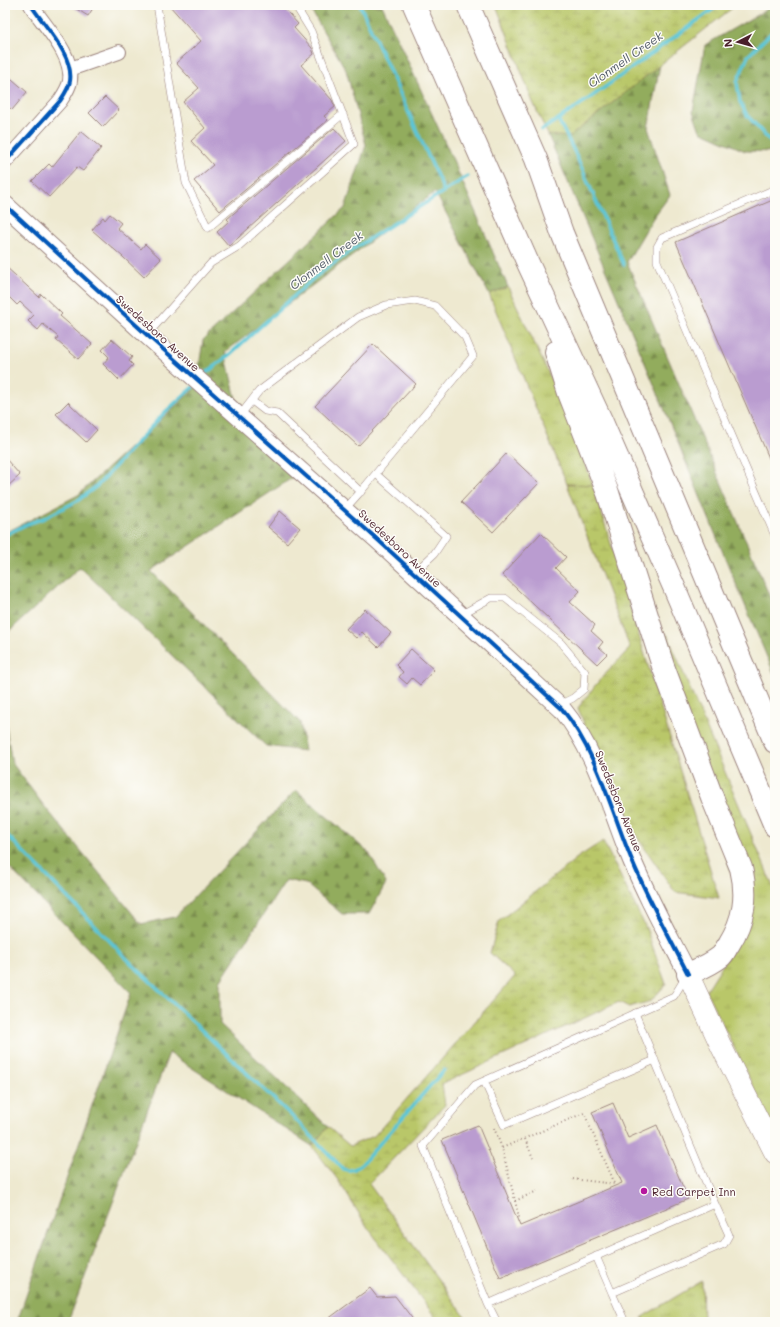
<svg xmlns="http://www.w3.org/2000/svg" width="780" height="1327" viewBox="0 0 780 1327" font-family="Mali,sans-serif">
	<defs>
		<pattern id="grass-tufts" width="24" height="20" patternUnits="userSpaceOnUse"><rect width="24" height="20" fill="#b9c769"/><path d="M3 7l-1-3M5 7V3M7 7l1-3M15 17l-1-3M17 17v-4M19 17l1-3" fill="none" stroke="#a1aa5b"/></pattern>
		<pattern id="forest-firs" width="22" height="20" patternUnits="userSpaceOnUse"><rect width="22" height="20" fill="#92ac5d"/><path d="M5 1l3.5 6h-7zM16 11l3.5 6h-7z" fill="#798b4d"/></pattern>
		<pattern id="wetland-marsh" width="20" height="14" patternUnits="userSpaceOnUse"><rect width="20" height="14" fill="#b9c769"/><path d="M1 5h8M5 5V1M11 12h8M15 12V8" fill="none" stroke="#a1aa5b"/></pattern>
	</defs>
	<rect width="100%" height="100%" fill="#fdfcf7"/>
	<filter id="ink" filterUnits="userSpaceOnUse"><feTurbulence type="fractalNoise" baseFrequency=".025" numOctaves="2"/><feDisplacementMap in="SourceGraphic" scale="8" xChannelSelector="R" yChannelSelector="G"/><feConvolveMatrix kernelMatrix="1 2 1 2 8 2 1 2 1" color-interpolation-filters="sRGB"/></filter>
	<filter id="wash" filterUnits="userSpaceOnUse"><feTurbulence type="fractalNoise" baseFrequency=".012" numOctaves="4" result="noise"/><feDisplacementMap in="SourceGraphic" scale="16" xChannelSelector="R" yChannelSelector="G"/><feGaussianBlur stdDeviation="0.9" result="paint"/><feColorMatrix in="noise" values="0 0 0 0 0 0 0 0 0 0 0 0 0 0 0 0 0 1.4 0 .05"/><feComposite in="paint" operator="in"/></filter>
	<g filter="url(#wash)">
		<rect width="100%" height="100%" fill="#eee9d0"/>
		<path fill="url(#grass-tufts)" stroke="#82734a" d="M508,287L563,404L593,485L567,484L489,294Z
			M667,634L775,891V1130L706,991L735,946L747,922L658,638Z
			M702,1281L703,1322H645L642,1317Z"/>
		<path fill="url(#forest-firs)" stroke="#6e6644" d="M308,5H382L453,160L508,287L489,294L435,192L225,352L243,429L295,476L151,571L300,722L305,751L266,746L80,567L5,635V533L78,495L196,387L203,340L345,208L366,145L346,70Z
			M769,8L775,9V152L745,151L700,131L693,111L705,45Z
			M660,65L648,128L670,195L653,218L627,262L775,609V676L728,565L656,389L548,135L569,137Z
			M5,721L12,763L41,802L141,924L175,917L296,790L369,853L386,883L369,914H342L306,884L286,880L220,981V1024L328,1127L312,1146L169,1053L68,1322H17L131,993L5,863Z"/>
		<path fill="url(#wetland-marsh)" stroke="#82734a" d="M496,5H736L569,137L548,135L532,100Z
			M567,484L593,485L719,898L675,892L639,840L598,760L578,708L597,683L630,648Z
			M603,841L646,928L666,984L651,1001L629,1007L619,1002L442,1084L445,1105L369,1184L469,1322H439L368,1228L338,1180L312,1146L328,1127L350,1146L374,1136L515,976L490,953L499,921L577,858Z"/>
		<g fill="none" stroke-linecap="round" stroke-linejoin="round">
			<path stroke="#5cc6d7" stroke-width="3.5" d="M360,5L444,191
				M775,29L748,56L737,82L740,102L747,115L775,147
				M558,119L576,155L624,265
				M542,130L587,100L719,5
				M206,373L228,356L315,277L355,248L468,176
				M5,535L27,524L44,518L77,501L98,485L164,413L193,387
				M5,833L132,964L298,1122L343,1169C350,1172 355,1169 361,1165L444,1070"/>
		</g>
		<g id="blocks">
			<path fill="#ba9cd0" d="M70,5H95L88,16Z
				M169,5H281L298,24L294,28L312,48L314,54L301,65L332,100L335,107L324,116L328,120L220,211L194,181L213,165L191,141L205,128L183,102L199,88L176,63L201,41Z
				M5,73L27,92L12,110L5,103Z
				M105,97L119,110L103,127L89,113Z
				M334,128L346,141L229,246L217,232L229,221L227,219Z
				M81,131L101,148L83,171L77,167L49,197L32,181L49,164L52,167Z
				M775,199V472L676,242Z
				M110,214L121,223L117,228L141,249L145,244L161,259L144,277L123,257L92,230L103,217L105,220Z
				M5,266L39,297L41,294L62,314L60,316L92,344L78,359L56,340L58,337L43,324L38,330L28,321L34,315L20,302L17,305L5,293Z
				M112,339L132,357L129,361L133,365L119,380L103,364L109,357L102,350Z
				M373,344L416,384L358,446L315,406Z
				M68,402L97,430L86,442L56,414Z
				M507,453L539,483L493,532L461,502Z
				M5,458L20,475L5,489Z
				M280,511L300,528L287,543L268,527Z
				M541,533L566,557L556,568L580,591L570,602L595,625L591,631L603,642L599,647L607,654L597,664L502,575Z
				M365,609L391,633L378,647L362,632L356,638L346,629Z
				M411,649L434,670L420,685L412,678L407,684L399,677L403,672L396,665Z
				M613,1103L628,1138L657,1125L688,1199L500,1278L442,1140L478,1125L520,1226L622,1183L592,1112Z
				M370,1288L377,1297L395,1296L415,1322H324Z"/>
		</g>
	</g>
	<g filter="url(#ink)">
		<use href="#blocks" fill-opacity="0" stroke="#9c847e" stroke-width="1"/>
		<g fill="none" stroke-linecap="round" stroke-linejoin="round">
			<g stroke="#9c847e" stroke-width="8">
				<path id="service" d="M157,5L186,183L208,228L343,114
					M775,189L662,238L657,247V261L775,536
					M147,335L211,263L239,246L354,144L311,31L295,5
					M252,401L265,411L277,413L361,492
					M239,417L259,391L358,317L386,305L415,301L435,306L465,337L473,356L363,489L345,509
					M376,474L446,536L434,554L414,573
					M460,615L491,598H505L561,643L585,672L584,689L573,698L559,705
					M635,1013L715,1204L488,1304L423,1146L475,1085L484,1081L674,996L685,978
					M484,1081L504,1125L655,1060
					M596,1256L612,1293
					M488,1304L497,1322
					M625,1322L612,1293L724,1244L729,1235L715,1204"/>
			</g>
			<g stroke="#9c847e" stroke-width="16">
				<path id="minor" d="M70,69L119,52
					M5,162L60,101C64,95 69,88 70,81C74,55 44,26 31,5"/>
			</g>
			<g stroke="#9c847e" stroke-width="20">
				<path id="tertiary" d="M5,205L147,335L378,540L562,709C594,748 609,802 627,848C644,892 667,933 688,974"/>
			</g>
			<g stroke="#9c847e" stroke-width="22">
				<path id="secondary" d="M688,974L721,1046L775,1153"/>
			</g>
			<g stroke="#9c847e" stroke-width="24">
				<path id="motorway" d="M414,5L527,261L601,420L674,587L775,826
					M468,5L536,159L562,233L775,742
					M556,352L569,393L608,493L663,666L712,797L741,868C748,897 744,920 729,944C726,948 724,954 720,957C710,965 699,969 688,974"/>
			</g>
			<path stroke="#9c847e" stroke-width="2" stroke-dasharray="1 3" stroke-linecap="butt" d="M494,1128L502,1148L520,1221
				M525,1139L533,1158
				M502,1148L584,1113L615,1184L572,1179
				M515,1201L537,1191"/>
			<use href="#service" stroke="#fff" stroke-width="7"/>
			<use href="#minor" stroke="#fff" stroke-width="14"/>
			<use href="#tertiary" stroke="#fff" stroke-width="18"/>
			<use href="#secondary" stroke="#fff" stroke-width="21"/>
			<use href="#motorway" stroke="#fff" stroke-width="22"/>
			<g stroke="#fdfcf7" stroke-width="6">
				<path id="cycleway" d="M5,162L60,101C64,95 69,88 70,81C74,55 44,26 31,5
					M5,205L147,335L378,540L562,709C594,748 609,802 627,848C644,892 667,933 688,974"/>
			</g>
			<use href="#cycleway" stroke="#0057b8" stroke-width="4"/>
		</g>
	</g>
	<circle fill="#b5179e" stroke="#fdfcf7" stroke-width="1.5" cx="644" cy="1191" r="4"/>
	<g text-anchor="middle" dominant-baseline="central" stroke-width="3" stroke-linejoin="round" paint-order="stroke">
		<g font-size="11" fill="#4a1f2b" stroke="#fdfcf7">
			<text transform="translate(158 333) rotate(42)">Swedesboro Avenue</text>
			<text transform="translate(400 548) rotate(43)">Swedesboro Avenue</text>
			<text transform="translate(619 801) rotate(68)">Swedesboro Avenue</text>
		</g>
		<g font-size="11" fill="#4a1f2b" stroke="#fdfcf7" text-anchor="start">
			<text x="652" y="1191">Red Carpet Inn</text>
		</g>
		<g font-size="12" font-style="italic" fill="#505967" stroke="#fdfcf7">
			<text transform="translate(625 59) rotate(-35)">Clonmell Creek</text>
			<text transform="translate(326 260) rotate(-37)">Clonmell Creek</text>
		</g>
	</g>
	<rect width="780" height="1327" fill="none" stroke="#fdfcf7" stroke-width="20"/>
	<g transform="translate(738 42) rotate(264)" stroke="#fdfcf7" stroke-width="3" paint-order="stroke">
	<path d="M0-3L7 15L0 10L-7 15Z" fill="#4a1f2b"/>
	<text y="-6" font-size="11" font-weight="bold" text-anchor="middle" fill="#4a1f2b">N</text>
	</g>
</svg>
